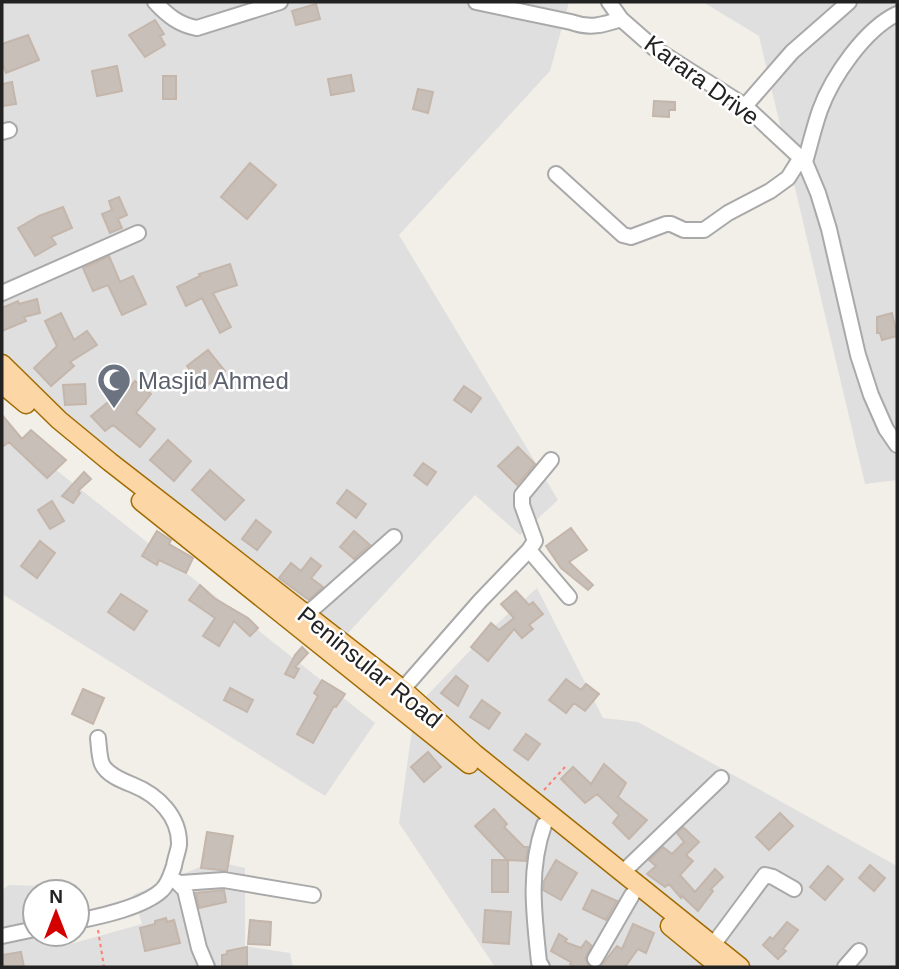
<svg xmlns="http://www.w3.org/2000/svg" width="899" height="969" viewBox="0 0 899 969" font-family="Helvetica,sans-serif">
	<rect width="100%" height="100%" fill="#f2efe9"/>
	<path fill="#e0dfdf" d="M2,2H569L550,71L399,235L558,500L520,535L475,495L338,644L19,398L2,372Z
		M703,2H897V480L865,484L759,36Z
		M2,427L375,723L325,796L2,594Z
		M537,588L603,718L638,722L897,866V967H495L399,823L415,708L486,634Z
		M214,861L245,868V946L290,953L293,967H2V890L9,885L45,886L47,892H35V934H63L67,945L142,924L133,895Z"/>
	<path fill="#c7bfb8" stroke="#c4b6ab" stroke-width="2" d="M316,4L320,19L296,25L292,11Z
		M155,20L164,34L160,36L165,45L145,57L129,35Z
		M28,35L39,60L6,73L2,62V44Z
		M117,66L122,91L97,96L92,71Z
		M351,75L354,91L331,95L328,79Z
		M163,76H176V99H163Z
		M12,82L16,104L2,106V84Z
		M418,89L433,92L428,113L413,109Z
		M654,101L675,102V110H669V117L653,116Z
		M250,163L276,185L247,219L221,197Z
		M119,197L127,215L118,219L122,228L110,233L102,214L112,210L109,201Z
		M63,207L72,228L51,237L56,244L35,256L18,228L39,216Z
		M109,256L120,282L133,276L146,304L122,315L108,285L93,291L83,268Z
		M230,264L237,285L213,293L231,327L220,333L202,298L186,306L177,287L200,276L199,274Z
		M37,299L40,313L24,317L26,321L2,331V308L18,301L19,304Z
		M61,313L74,340L87,331L97,345L70,362L74,366L51,386L34,368L57,346L45,321Z
		M892,313L897,336L882,340L880,333H877V317Z
		M208,350L225,371L204,388L187,366Z
		M135,381L151,394L136,413L155,429L140,447L113,425L105,431L91,416L124,389L126,392Z
		M85,384L86,404L65,405L63,385Z
		M464,386L481,398L471,412L454,400Z
		M2,415L22,439L31,430L66,460L47,478L9,442L2,447Z
		M168,440L191,461L174,481L150,460Z
		M518,447L535,464L517,485L498,466Z
		M423,463L436,472L427,485L414,475Z
		M210,470L244,500L225,520L192,490Z
		M84,472L91,479L78,491L80,493L73,503L62,496Z
		M347,490L366,504L356,518L337,503Z
		M52,501L64,521L50,529L38,510Z
		M256,520L271,532L257,550L242,539Z
		M571,528L587,550L569,562L593,585L588,590L561,568L546,546Z
		M157,531L171,540L169,544L193,558L186,573L159,560L157,565L142,556Z
		M354,531L370,545L354,559L340,547Z
		M40,541L55,553L37,578L21,566Z
		M311,558L321,566L311,578L323,587L309,600L279,578L291,563L301,571Z
		M200,585L214,598L248,618L258,628L250,636L234,621L219,646L203,636L215,618L189,600Z
		M516,591L529,605L533,602L543,614L529,625L533,629L522,638L514,629L488,661L471,647L491,623L499,630L514,618L501,604Z
		M121,594L147,611L134,630L108,612Z
		M302,647L308,653L295,667L299,669L294,678L285,674L295,655Z
		M456,676L468,686L458,706L441,693Z
		M566,679L581,690L586,684L599,694L585,711L574,703L566,713L549,700Z
		M322,680L345,694L336,707L334,706L313,743L297,734L318,696L314,693Z
		M230,688L253,700L247,712L224,700Z
		M83,689L104,698L93,724L72,714Z
		M482,700L500,713L489,729L470,717Z
		M526,734L540,744L528,760L514,750Z
		M428,752L441,767L424,782L411,767Z
		M604,764L626,783L618,797L647,820L629,839L613,823L619,815L597,794L585,803L561,779L573,767L591,784Z
		M494,809L507,824L504,827L524,847H528L526,861L508,860V892H492V860H507L475,826Z
		M780,813L793,826L769,850L756,837Z
		M683,827L699,842L686,855L693,861L680,875L695,892L715,869L723,877L711,889L713,891L698,911L682,896L681,898L669,884L665,887L647,874L656,866L649,860L663,847L672,854L684,842L677,833Z
		M207,832L233,836L227,871L201,868Z
		M556,860L577,873L561,900L543,890L544,881Z
		M870,865L885,878L874,891L859,878Z
		M828,866L843,879L825,900L810,887Z
		M224,890L226,902L199,908L196,893Z
		M592,890L617,901L606,920L583,909Z
		M485,910L511,912L509,944L483,942Z
		M166,918L167,922L174,920L180,943L145,951L140,928L155,924V921Z
		M250,920L271,922L270,945L248,944Z
		M787,922L798,930L783,949L786,951L778,959L763,945L770,937L773,939Z
		M633,924L654,933L646,953L638,949L625,967H600L617,946L622,949Z
		M559,934L567,939L565,942L581,948L586,941L592,946L585,958L590,967H574L570,964L571,962L551,951Z
		M247,947V967H222V955L227,954V951Z
		M21,952L24,967H2V955Z"/>
	<g fill="none" stroke-linecap="round" stroke-linejoin="round">
		<g stroke="#a9a9a9" stroke-width="18">
			<path id="minor" d="M155,2C167,15 179,25 197,28L280,2
				M476,2L571,22C590,29 603,25 621,19
				M609,2L621,19L654,48L745,106L805,162L818,193L829,229L858,355L871,395L886,429L897,445
				M745,106L792,52L849,2
				M2,132L9,130
				M805,162C810,145 814,127 820,110C832,77 865,29 897,14
				M556,174L623,235L631,237L666,224H671L684,230H704L728,213L770,191L788,178L800,159
				M2,293L138,233
				M529,550L569,597
				M307,614L394,537
				M396,697L480,601L529,550L535,541L522,505V495L551,460
				M622,873L721,778
				M175,880L185,890L199,948L207,967
				M181,883L224,880L313,895
				M77,921C102,916 144,907 162,890C169,883 171,874 174,866C175,859 178,852 179,845C180,817 158,795 133,785C123,781 107,775 102,764C99,757 99,746 98,738
				M2,936L35,929
				M713,945L765,875L773,877L794,889
				M595,959L632,895
				M542,967L539,962C534,915 528,870 544,825
				M845,967L859,951"/>
		</g>
		<g stroke="#a06b00" stroke-width="21">
			<path id="major" d="M2,364L59,420L110,462L402,689L475,754L740,967
				M2,384L26,404
				M141,501L469,764
				M670,926L720,967"/>
		</g>
		<path stroke="#fa8072" stroke-width="2" stroke-dasharray="3.5 3.5" stroke-linecap="butt" d="M544,790L565,767
			M98,930L104,967"/>
		<use href="#minor" stroke="#fff" stroke-width="14"/>
		<use href="#major" stroke="#fcd6a4" stroke-width="18"/>
	</g>
	<defs>
		<g id="mosque-pin" transform="scale(1.75)"><path d="M0 17L-7.5 6A9.5 9.5 0 1 1 7.5 6Z" fill="#6b7280" stroke="#fff"/><path d="M3.5-4.9A6 6 0 1 0 3.5 4.9A5 5 0 1 1 3.5-4.9Z" fill="#fff"/></g>
	</defs>
	<g fill-rule="evenodd">
		<use href="#mosque-pin" x="114" y="380"/>
	</g>
	<g text-anchor="middle" dominant-baseline="central" stroke-width="5" stroke-linejoin="round" paint-order="stroke">
		<g font-size="24" fill="#222" stroke="#fff">
			<text transform="translate(702 80) rotate(36)">Karara Drive</text>
			<text transform="translate(370 667) rotate(39)">Peninsular Road</text>
		</g>
		<g font-size="24" fill="#5b616d" stroke="#fff" text-anchor="start">
			<text x="138" y="380">Masjid Ahmed</text>
		</g>
	</g>
	<rect width="899" height="969" fill="none" stroke="#222222" stroke-width="7"/>
	<g transform="translate(56 913)"><circle r="33" fill="#ffffff" stroke="#a7a7a7" stroke-width="2"/>
	<path d="M0-5L12 26L0 18L-12 26Z" fill="#d40000"/>
	<text y="-10" font-size="19" font-weight="bold" text-anchor="middle" fill="#222222">N</text>
	</g>
</svg>
